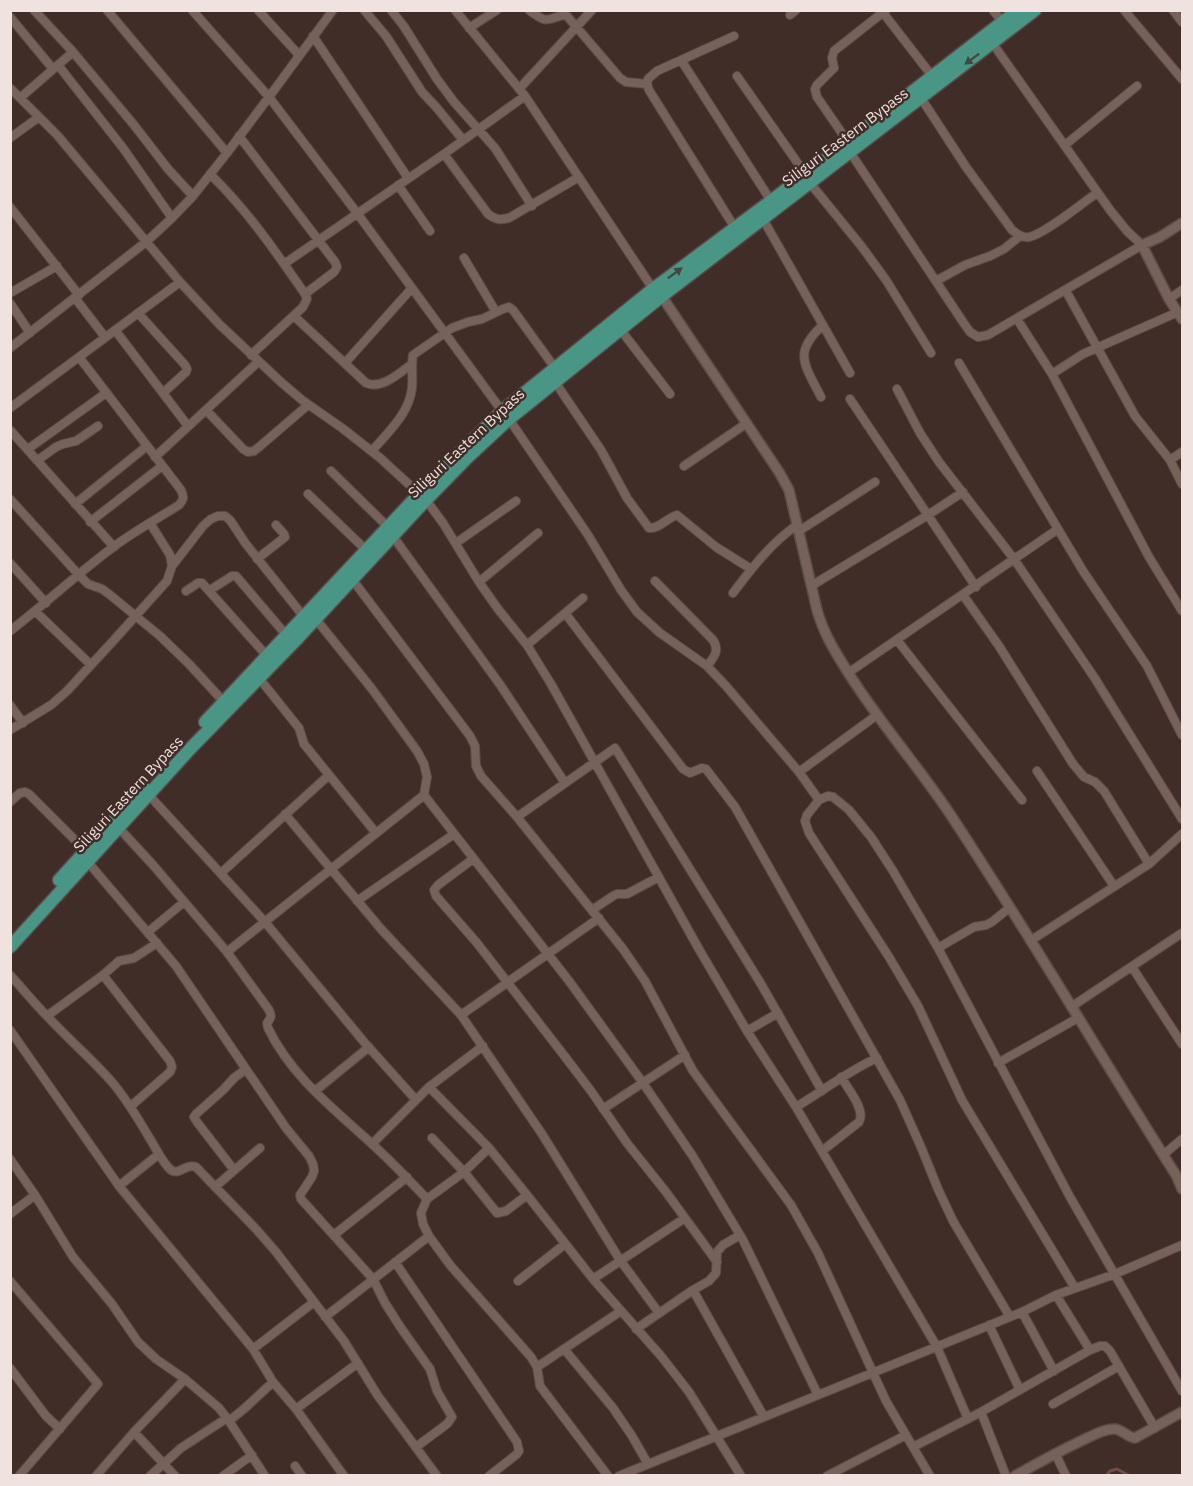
<svg xmlns="http://www.w3.org/2000/svg" width="1193" height="1486" viewBox="0 0 1193 1486" font-family="'IBM Plex Sans',sans-serif">
	<rect width="100%" height="100%" fill="#402d28"/>
	<g fill="none" stroke-linecap="round" stroke-linejoin="round">
		<path stroke="#734c43" stroke-width="3" d="M1106,1476L1110,1471L1117,1469L1130,1476"/>
		<g stroke="#5b4b46" stroke-width="10">
			<path id="minor" d="M34,10L73,52L134,125L168,169L193,196
				M107,10L227,153
				M192,10L269,97L357,213L502,411
				M258,10L299,55
				M364,10L386,36L422,92L437,108L463,140
				M391,10L403,25L437,79L454,102L495,148L532,206
				M455,10L525,96L653,289
				M529,10C546,23 545,21 563,15L567,16L620,78L626,82L647,84
				M881,10L932,76
				M993,10L1003,23
				M1124,10L1182,79
				M1173,10L1182,22
				M790,15L796,10
				M10,17L53,69
				M469,28L497,10
				M313,36L408,178
				M734,36L657,71L648,79L647,84L649,90L735,228
				M681,60L771,201
				M58,65L123,148L172,218
				M737,76L806,175
				M10,88L58,136L180,282L220,325L282,383L302,400L342,428L379,457L426,500L443,523L479,582L498,609L527,645L551,684L700,951L747,1031L796,1107L937,1347L968,1419
				M519,89L592,10
				M20,98L73,52
				M921,98L966,167L1012,230C1017,234 1022,238 1029,237C1045,234 1082,203 1097,193
				M239,136L335,262L337,267L334,272L305,294
				M10,138L39,117
				M848,142L817,97L815,89L817,85L834,68L832,58L834,51L886,10
				M1065,145L1137,86
				M850,152L963,322L970,332L978,337L988,335L1142,245L1127,231L1110,210L991,41
				M444,154L488,214C496,220 500,220 509,218L579,177
				M210,174C247,210 276,252 305,294L307,299L303,307L251,355
				M810,183L862,247L886,280L931,353
				M398,185L430,231
				M10,207L79,295
				M763,219L850,373
				M464,258L496,312
				M284,264L444,154L525,96
				M936,281L965,265L990,256L1004,249L1020,236
				M1066,291L1135,416L1170,460L1182,484
				M10,293L57,266
				M75,298L105,337
				M1169,299L1182,290
				M10,303L30,333
				M138,313L185,365L187,369L186,372L163,393
				M294,316L366,383C382,390 399,373 412,364
				M1017,319L1052,374L1149,557L1182,611
				M620,329L670,394
				M115,330L188,426
				M10,348L146,242L172,218L193,196L227,153L269,97L333,10
				M345,363L412,288
				M959,363L1083,571L1147,666L1182,735
				M1052,374L1083,354L1178,312
				M555,382L601,450L627,498L649,528C659,529 667,518 677,515L716,547L751,569
				M897,389L920,433L939,462L1014,559L1094,677L1182,819
				M821,397C805,365 792,353 823,325
				M850,399L976,587
				M10,408L79,357
				M206,410L243,449L248,452L254,451L259,447L308,405
				M509,419L588,535L621,590L637,612L660,633L707,666L726,686L799,772L819,800
				M10,430L114,547
				M28,449L106,393
				M372,451C388,432 409,414 412,388C413,377 411,366 413,355L452,328L468,322L482,319L503,309L509,307L513,310L555,368
				M155,457L258,362
				M38,460L56,447L63,444L76,441L98,426
				M1170,460L1182,452
				M684,466L747,423
				M331,471L388,527
				M308,494L366,550
				M10,499L78,574L88,584L102,589L109,594L160,636L189,664L224,702
				M75,504L147,446
				M90,522L162,466
				M799,531L875,482
				M392,535L501,686L565,783
				M456,543L516,501
				M257,559L285,537L284,534L276,525
				M10,563L46,603
				M172,566L203,526L211,519L218,516H225L230,520L246,544L304,617
				M352,579L470,736L475,746L476,766L481,776L517,817L623,949L645,981L693,1071L791,1205L818,1253L886,1401L930,1476
				M655,581L713,640C720,651 714,657 707,666
				M479,582L538,533
				M811,586L928,515L963,492
				M210,590L232,576H236L287,636
				M186,591L198,583H202L267,656
				M733,593C752,568 771,543 797,525
				M963,595L999,646L1073,764L1084,777L1095,782L1104,791L1149,864
				M35,611L91,665
				M565,613L683,769L690,773L702,768L706,769L735,807L900,1100L921,1147L938,1189L953,1221L1010,1317
				M315,618L372,689L417,751L424,764L427,777L424,795L569,981L643,1083L692,1155L743,1240L818,1395
				M10,631C45,604 77,574 112,548C133,532 157,519 179,505C184,499 184,497 181,490L79,357L180,282
				M897,640L1022,800
				M527,645L583,598
				M848,673L1058,529
				M259,678L299,728L304,744L376,833
				M10,705L23,723
				M10,730L51,705L67,691L114,640L167,581L172,566L170,555L150,523
				M1037,771L1114,886
				M799,772L877,715
				M148,794L265,922L364,1042L416,1100
				M10,802L20,793L25,792L29,794L85,850
				M285,814L381,929L461,1015L542,1134L620,1260L659,1313
				M517,817L615,748L761,984L822,1091
				M118,827L153,865L227,952L269,1010C272,1016 271,1018 267,1023L268,1028C291,1076 334,1109 372,1144C391,1161 409,1180 427,1199L421,1213L423,1224L429,1236L450,1265L531,1357L537,1367L540,1386L608,1476
				M473,859L438,885L434,890L436,896L477,943L566,1058L591,1091L627,1143L666,1192L717,1262
				M87,861L176,966L286,1128L309,1156L313,1164L314,1171L312,1177L300,1195L301,1199L373,1279L385,1303L401,1328L430,1369L437,1391L452,1417L447,1424L416,1447
				M221,873L329,775
				M357,901L454,834
				M592,910L613,896L617,894H627L659,877
				M148,932L184,902
				M1030,941L1149,864L1182,834
				M938,948L974,927L986,925L992,922L1009,908
				M227,952L424,795
				M1132,967L1182,1044
				M10,975C23,989 34,1003 47,1016C68,1039 92,1059 112,1082C127,1100 139,1120 150,1139C156,1148 163,1164 171,1170C179,1176 186,1163 196,1167L256,1229L276,1252L344,1341L378,1396L437,1476
				M103,975L119,961L134,958L157,943
				M1071,1007L1182,933
				M461,1015L599,918
				M47,1016L103,975L170,1061L172,1067L170,1072L131,1106
				M10,1030L119,1186L253,1349L273,1382L296,1409L344,1476
				M747,1031L778,1013
				M998,1063L1078,1018
				M429,1087L489,1148L527,1195L593,1279L661,1356L689,1392L741,1476
				M315,1091L369,1047
				M796,1107C823,1091 848,1071 877,1058
				M603,1109L685,1055
				M432,1138L464,1172L497,1213L506,1211L527,1195
				M372,1144L429,1087L483,1046
				M822,1151L859,1122C866,1110 848,1089 841,1077
				M1163,1155L1182,1139
				M10,1159L35,1195L73,1257L112,1304L138,1342L156,1359L185,1379L219,1408L229,1421L265,1476
				M234,1170L197,1122L194,1117L196,1114L223,1090L234,1078L246,1069
				M119,1186L159,1154
				M215,1187L260,1148
				M427,1199L464,1172L489,1148
				M10,1214L35,1195
				M334,1235L407,1177
				M395,1262L517,1442L519,1451L517,1454L489,1476
				M593,1279L685,1218
				M10,1281L98,1384L19,1476
				M518,1281L565,1244
				M1075,1288L962,1100L918,1006L889,957L809,833L805,821L807,815L819,800L828,796L833,797L838,801L849,810L871,837L893,871L938,948L1070,1197L1182,1391
				M693,1290L764,1417
				M1056,1295L1090,1350
				M1022,1312L1054,1371
				M325,1317L429,1236
				M989,1325L1020,1390
				M636,1329L693,1290L709,1281L716,1273L717,1252L723,1245L740,1235
				M253,1349L314,1302
				M564,1349L613,1408L632,1436L648,1464
				M537,1367L621,1311
				M10,1368L46,1416L60,1429
				M1053,1404L1119,1366
				M296,1409L358,1363
				M981,1412L1006,1476
				M229,1421L245,1408L273,1382
				M134,1432L175,1476
				M913,1447L981,1412L1090,1350L1100,1346H1105L1110,1351L1155,1428
				M1055,1453L1066,1476
				M295,1466L302,1476
				M96,1476L134,1432L185,1379
				M150,1476L181,1448L227,1418
				M223,1476L252,1455
				M619,1476L1022,1312L1056,1295L1115,1274L1182,1245
				M827,1476L906,1435"/>
		</g>
		<g stroke="#5b4b46" stroke-width="12">
			<path id="tertiary" d="M1182,223L1160,237L1142,245L1169,299L1182,319
				M659,292L779,472L789,490L817,610C824,635 836,653 849,674C880,723 918,766 950,814C1028,932 1100,1055 1176,1175L1182,1189
				M1015,1476C1039,1462 1062,1450 1087,1438C1096,1434 1104,1429 1114,1429C1122,1429 1127,1437 1135,1438L1182,1412"/>
		</g>
		<g stroke="#5b4b46" stroke-width="15">
			<path id="primary" d="M205,722L419,494L502,411L653,289L771,201L1018,10
				M59,880L144,787
				M10,947L190,749L298,638L426,500L468,457L509,419L662,296L1035,10"/>
		</g>
		<use href="#minor" stroke="#77625b" stroke-width="8"/>
		<use href="#tertiary" stroke="#77625b" stroke-width="9"/>
		<use href="#primary" stroke="#4a9686" stroke-width="12"/>
	</g>
	<defs><path id="oneway-solid" d="M-6-.8H1V-3.2L6.5 0L1 3.2V.8H-6Z" transform="scale(1.5)"/></defs>
	<g fill="#424740">
		<use href="#oneway-solid" transform="translate(972 59) rotate(143)"/>
		<use href="#oneway-solid" transform="translate(675 273) rotate(-37)"/>
	</g>
	<g text-anchor="middle" dominant-baseline="central" stroke-width="5" stroke-linejoin="round" paint-order="stroke">
		<g font-size="15" fill="#f0e3df" stroke="#402d28">
			<text transform="translate(845 137) rotate(-37)">Siliguri Eastern Bypass</text>
			<text transform="translate(466 443) rotate(-43)">Siliguri Eastern Bypass</text>
			<text transform="translate(128 794) rotate(-47)">Siliguri Eastern Bypass</text>
		</g>
	</g>
	<rect width="1193" height="1486" fill="none" stroke="#f0e3df" stroke-width="24"/>
</svg>
